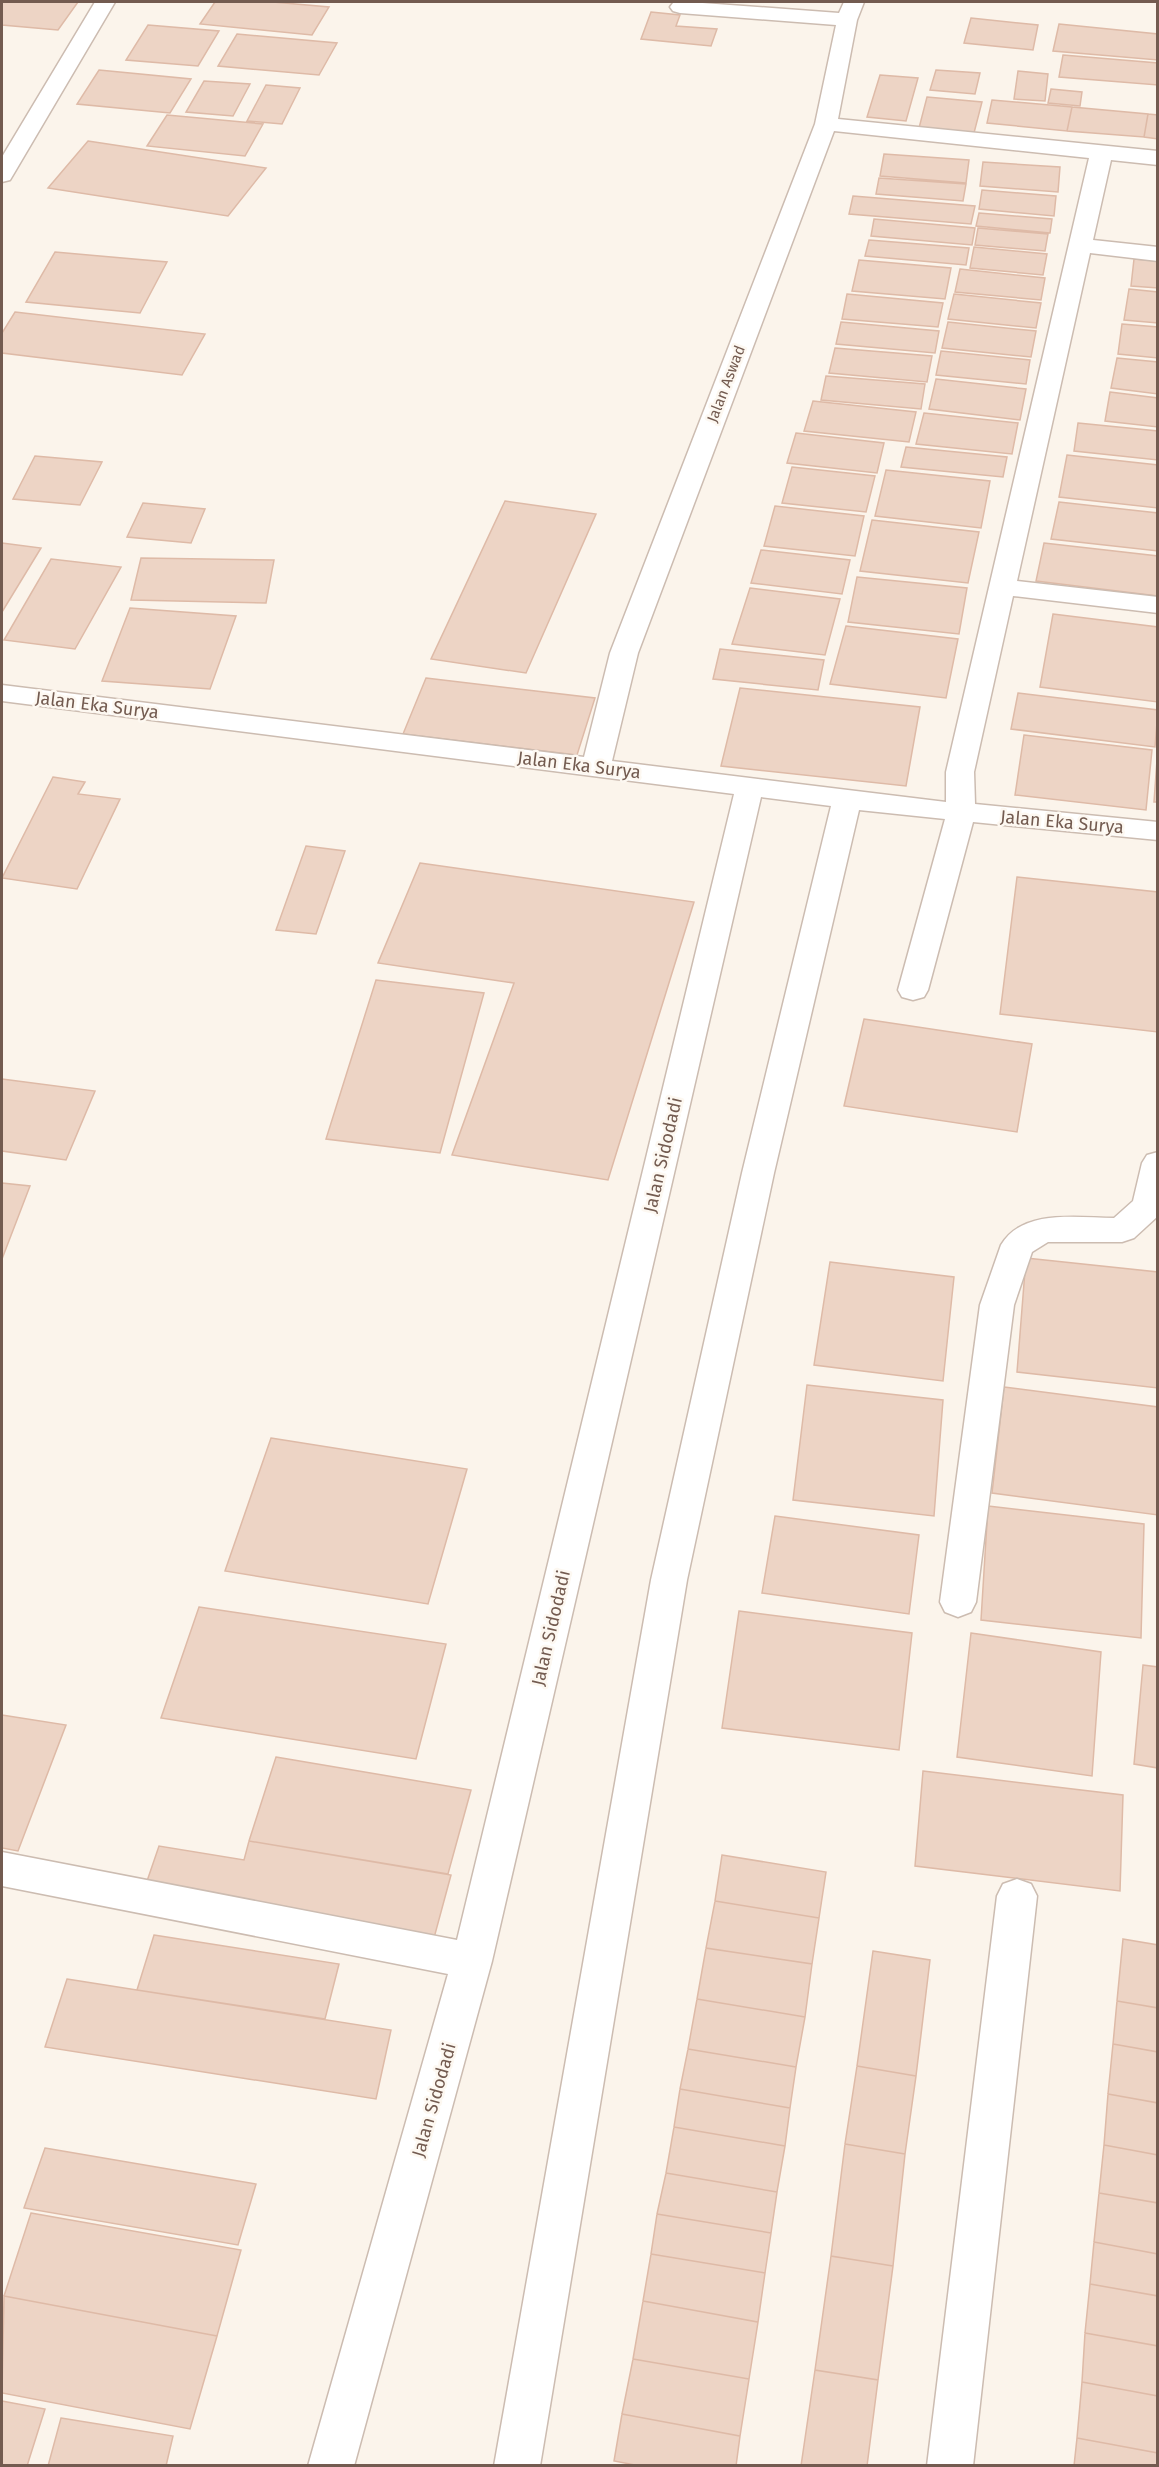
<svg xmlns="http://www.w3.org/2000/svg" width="1159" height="2467" viewBox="0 0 1159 2467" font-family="'Fira Sans',sans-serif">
	<rect width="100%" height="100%" fill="#fbf4eb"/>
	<path fill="#edd4c5" stroke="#debaa7" stroke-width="1.5" d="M2,2H78L58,30L2,25Z
		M215,2H273L329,7L312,35L200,24Z
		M651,12L680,15L676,26L717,29L711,46L641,39Z
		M971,18L1038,25L1033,50L964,43Z
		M1059,24L1158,34V60L1053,51Z
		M148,25L219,31L198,66L126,60Z
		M237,34L337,43L319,75L218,66Z
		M1063,55L1158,63V85L1059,77Z
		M99,70L191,79L170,113L77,104Z
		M936,70L980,73L975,94L930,90Z
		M1018,71L1048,74L1045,101L1014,99Z
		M880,75L918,78L906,121L867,117Z
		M204,81L250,84L233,116L186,112Z
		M266,85L300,88L282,124L247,121Z
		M1051,89L1082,92L1080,106L1048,103Z
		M927,97L982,102L974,133L919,128Z
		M992,100L1072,107L1067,131L987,123Z
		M1072,107L1148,114L1144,137L1067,131Z
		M1148,114L1158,115V139L1144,137Z
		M167,115L263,124L245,156L147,146Z
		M88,141L266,168L228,216L48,188Z
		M884,154L969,160L966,183L880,176Z
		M983,162L1060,167L1058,192L980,186Z
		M879,178L966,184L963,201L876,194Z
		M982,190L1056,196L1054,216L979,209Z
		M853,196L975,206L971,224L849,214Z
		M979,213L1052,219L1050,233L976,226Z
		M874,219L975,228L972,245L871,236Z
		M978,228L1048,234L1045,251L975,245Z
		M869,240L969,248L966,265L865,256Z
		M974,247L1047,254L1043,275L970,268Z
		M55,252L167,262L140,313L26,302Z
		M1134,259L1158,261V288L1131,286Z
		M859,260L951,268L945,299L852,291Z
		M960,269L1045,278L1041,300L955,292Z
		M1129,289L1158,292V323L1124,320Z
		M847,294L943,303L938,327L842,319Z
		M954,294L1041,303L1036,328L948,319Z
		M15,312L205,334L182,375L2,353V333Z
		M841,322L939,331L935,353L836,344Z
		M948,322L1036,331L1031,357L942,348Z
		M1122,324L1158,327V358L1118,354Z
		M835,348L932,356L927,382L829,373Z
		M941,351L1030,360L1026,384L936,375Z
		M1117,358L1158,362V394L1111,388Z
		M826,376L925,384L921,409L821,400Z
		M936,379L1026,389L1020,420L929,409Z
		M1110,392L1158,398V427L1105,421Z
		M813,401L916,412L909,442L804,431Z
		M924,413L1018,423L1012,454L916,444Z
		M1078,423L1158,431V460L1074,451Z
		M796,433L884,443L877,473L787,463Z
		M906,447L1007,457L1003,477L901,467Z
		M1067,455L1158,465V508L1059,497Z
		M35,456L102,462L80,505L13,499Z
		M792,467L875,476L866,512L782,503Z
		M886,470L990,481L981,528L875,516Z
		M505,501L596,514L526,673L431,659Z
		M1059,502L1158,513V551L1051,539Z
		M143,503L205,509L191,543L127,537Z
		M775,506L864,516L855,556L764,546Z
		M872,520L979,532L968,583L860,571Z
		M2,543L41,548L2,612Z
		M1044,543L1158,556V596L1036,581Z
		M761,550L850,560L842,594L751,583Z
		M141,558L274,560L266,603L131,600Z
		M51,559L121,567L75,649L4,640Z
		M857,577L967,588L959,634L848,622Z
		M750,588L840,599L825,655L732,644Z
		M130,608L236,616L210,689L102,681Z
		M1053,614L1158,627V702L1040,687Z
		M846,626L958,639L946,698L830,684Z
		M720,649L824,660L818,690L713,679Z
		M426,678L595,698L577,755L403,734Z
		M740,688L920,707L906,786L721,766Z
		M1018,693L1158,710L1155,747L1011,729Z
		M1024,735L1152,750L1146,810L1015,795Z
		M1157,760H1158V802H1154Z
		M53,777L85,782L78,794L120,799L77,889L2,878Z
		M306,846L345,851L316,934L276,930Z
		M420,863L694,902L608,1180L452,1155L514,983L378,963Z
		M1017,877L1158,892V1032L1000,1014Z
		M376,980L484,993L440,1153L326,1139Z
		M864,1019L1032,1044L1017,1132L844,1106Z
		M2,1079L95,1091L66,1160L2,1151Z
		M2,1183L30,1186L2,1259Z
		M1026,1258L1158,1272V1388L1017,1372Z
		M830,1262L954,1277L943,1381L814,1365Z
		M807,1385L943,1400L934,1516L793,1500Z
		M1004,1387L1158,1407V1515L992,1493Z
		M271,1438L467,1469L428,1604L225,1571Z
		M988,1506L1144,1524L1141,1638L981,1620Z
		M775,1516L919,1535L909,1614L762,1593Z
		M199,1607L446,1644L416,1759L161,1718Z
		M739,1611L912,1633L899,1750L722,1728Z
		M971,1633L1101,1652L1092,1776L957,1757Z
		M1143,1665L1158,1667V1768L1134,1764Z
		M2,1715L66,1725L18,1851L2,1848Z
		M276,1757L471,1790L448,1874L249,1841Z
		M923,1771L1123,1795L1120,1891L915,1866Z
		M249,1841L451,1875L434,1938L145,1887L159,1846L244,1860Z
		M722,1855L826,1872L819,1918L715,1901Z
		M715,1901L819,1918L812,1964L706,1948Z
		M154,1935L339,1964L325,2019L137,1990Z
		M1123,1939L1158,1945V2008L1117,2001Z
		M706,1948L812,1964L805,2017L697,1999Z
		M873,1951L930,1960L916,2076L857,2066Z
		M67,1979L391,2030L376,2099L45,2047Z
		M697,1999L805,2017L796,2067L688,2049Z
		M1117,2001L1158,2008V2052L1113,2044Z
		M1113,2044L1158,2052V2103L1108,2094Z
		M688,2049L796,2067L790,2108L680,2089Z
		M857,2066L916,2076L905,2154L845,2144Z
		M680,2089L790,2108L785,2146L674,2127Z
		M1108,2094L1158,2103V2155L1104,2145Z
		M674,2127L785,2146L777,2192L666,2173Z
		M845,2144L905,2154L893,2266L831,2256Z
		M1104,2145L1158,2155V2203L1099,2193Z
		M45,2148L256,2184L238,2245L24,2208Z
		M666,2173L777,2192L771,2233L657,2214Z
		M1099,2193L1158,2203V2254L1094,2242Z
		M31,2213L241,2250L217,2336L4,2296Z
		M657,2214L771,2233L765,2273L651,2254Z
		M1094,2242L1158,2254V2296L1090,2284Z
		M651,2254L765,2273L758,2322L643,2301Z
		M831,2256L893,2266L878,2380L815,2370Z
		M1090,2284L1158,2296V2346L1085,2333Z
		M4,2296L217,2336L190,2429L2,2393Z
		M643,2301L758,2322L749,2379L633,2359Z
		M1085,2333L1158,2346V2396L1082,2382Z
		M633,2359L749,2379L740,2436L622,2414Z
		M815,2370L878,2380L867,2466H801Z
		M1082,2382L1158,2396V2453L1077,2438Z
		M2,2401L45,2409L27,2466H2Z
		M622,2414L740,2436L736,2466H640L614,2461Z
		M61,2418L173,2436L166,2466H48Z
		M1077,2438L1158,2453V2466H1074Z"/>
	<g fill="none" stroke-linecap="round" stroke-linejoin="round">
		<g stroke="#ccbcb1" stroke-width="3">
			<path id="minor" d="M95,2H115L13,175L10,180L2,182V157Z
				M689,2L839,13L844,2H864L857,20L838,119L1158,151V165L1111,160L1093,240L1158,247V261L1090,253L1017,581L1158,597V613L1013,596L974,772L975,804L1158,822V840L973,822L928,990L924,997L913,1000L902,997L898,990L945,819L859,810L774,1173L687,1580L540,2466H494L651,1580L742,1173L831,806L761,797L492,1961L354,2466H308L448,1974L2,1886V1852L457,1940L734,794L2,701V685L584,757L610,653L815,124L836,25L680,13L673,11L670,7L673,3ZM834,131L1089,158L946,772V802L612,761L638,653Z
				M1158,1152V1216L1134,1238L1122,1242H1048L1032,1252L1014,1305L976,1602L971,1612L958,1617L945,1612L940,1602L980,1305L1001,1245C1023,1208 1078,1218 1114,1218L1133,1201L1142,1163L1147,1155Z
				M1017,1879L1031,1884L1037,1896L973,2466H927L997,1896L1003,1884Z"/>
		</g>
		<use href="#minor" fill="#fff" fill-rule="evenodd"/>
	</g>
	<g text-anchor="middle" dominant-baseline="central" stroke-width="5" stroke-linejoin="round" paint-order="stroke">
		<g font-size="15" fill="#735b50" stroke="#fdf8f1">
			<text transform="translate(726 384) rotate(-69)">Jalan Aswad</text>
		</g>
		<g font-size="18" fill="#735b50" stroke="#fdf8f1">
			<text transform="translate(97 705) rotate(7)">Jalan Eka Surya</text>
			<text transform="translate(579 765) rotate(7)">Jalan Eka Surya</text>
			<text transform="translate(1062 822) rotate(5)">Jalan Eka Surya</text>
			<text transform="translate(663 1155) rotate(-77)">Jalan Sidodadi</text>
			<text transform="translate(551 1628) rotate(-77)">Jalan Sidodadi</text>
			<text transform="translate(434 2100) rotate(-74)">Jalan Sidodadi</text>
		</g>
	</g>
	<rect width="1159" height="2467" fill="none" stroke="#735b50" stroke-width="6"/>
</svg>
